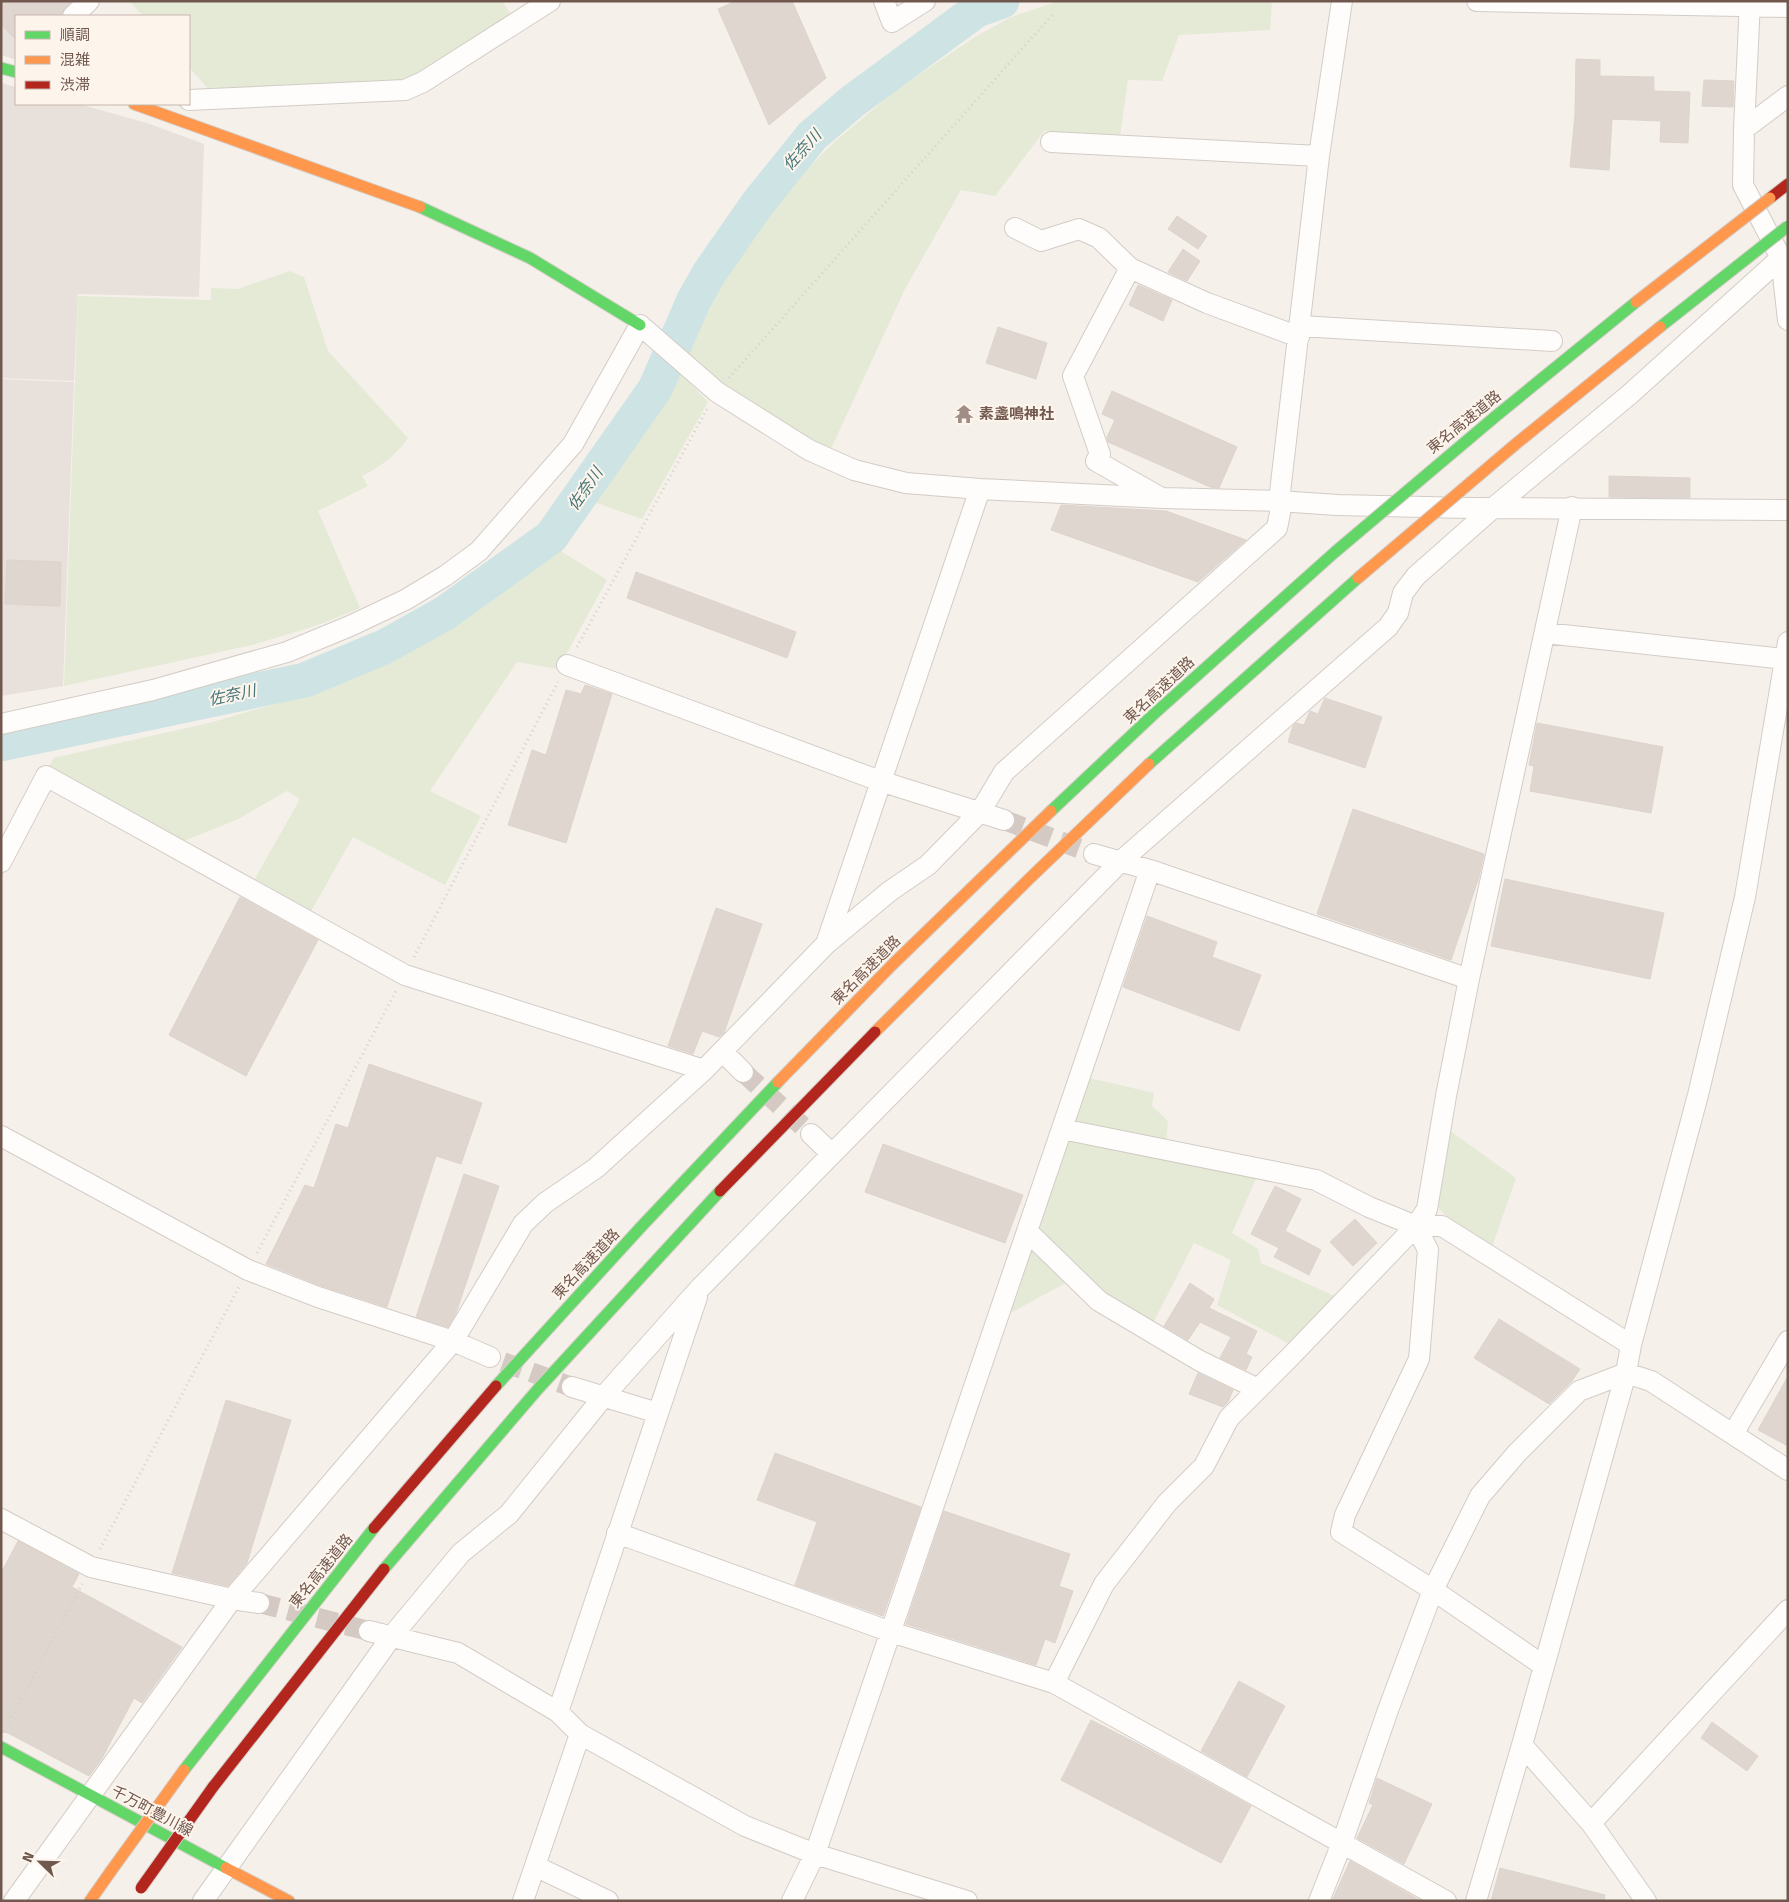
<svg xmlns="http://www.w3.org/2000/svg" width="1789" height="1902" viewBox="0 0 1789 1902" font-family="'Fira Sans','Noto Sans JP',sans-serif">
	<rect width="100%" height="100%" fill="#f6f0ea"/>
	<path fill="#e8e0db" d="M1,1H76L60,16H16V57L14,59L1,55Z
		M1,83L16,87V104H79L147,123L204,144L199,297L78,294L74,381L1,378Z
		M1,379L74,382L63,686L1,696Z"/>
	<path fill="#e4ead6" d="M129,1H502L512,16L407,83L210,91L189,67V16H143Z
		M1059,1H1272L1270,30L1179,35L1162,81L1128,80L1120,136L1044,131L995,196L961,190L905,289L829,453L720,388L685,350L707,306L747,242L790,186L832,144L896,90L975,37L1011,17Z
		M290,271L304,277L328,351L408,438C394,457 383,465 362,476L368,486L318,511L360,608L318,625L252,645L64,686L78,296L211,300V288L237,289Z
		M677,369L708,402L642,519L591,501Z
		M551,545L607,580L558,669L517,662L430,791L481,816L445,885L353,837L310,913L253,882L300,799L287,791L238,819L182,842L48,770L53,758L209,723L313,693L385,659L458,618Z
		M1085,1077L1154,1093L1152,1106L1168,1121L1166,1142L1068,1125Z
		M1446,1128L1516,1178L1492,1247L1444,1214L1437,1206Z
		M1065,1136L1258,1174L1232,1233L1258,1249L1261,1263L1337,1297L1293,1346L1217,1305L1231,1260L1194,1243L1151,1327L1101,1297L1033,1232Z
		M1031,1239L1071,1280L1005,1316Z"/>
	<g fill="none" stroke-linecap="round" stroke-linejoin="round">
		<path stroke="#cee4e4" stroke-width="35" d="M1,744L305,680L386,646L445,613L551,537L655,389L694,300L710,272L758,203L812,136L853,101L977,10L1002,1"/>
	</g>
	<path fill="#dfd6d0" stroke="#ded3cd" d="M1,1H71L65,8L61,16H16V40L1,24Z
		M736,1H792L826,78L769,125L718,9Z
		M1576,59L1600,60V76L1654,77V91L1690,92L1688,143L1660,142L1661,121L1612,119L1609,170L1570,167L1575,115Z
		M1704,80L1734,81L1733,107L1702,106Z
		M1177,216L1207,236L1198,249L1168,229Z
		M1183,249L1200,261L1187,281L1168,272Z
		M1138,285L1172,300L1163,321L1129,305Z
		M998,327L1047,343L1036,379L986,363Z
		M1112,391L1237,447L1219,488L1210,487L1108,442L1107,437L1115,420L1102,414Z
		M1609,476L1690,478V498L1609,497Z
		M1061,505L1166,511L1246,540L1198,582L1051,530Z
		M7,560L61,562L60,606L5,604Z
		M636,572L796,632L787,658L627,598Z
		M585,685L612,694L566,843L508,825L532,750L546,755L566,690L581,694Z
		M1325,698L1382,717L1365,768L1288,742L1293,726L1296,723L1304,725L1310,711L1318,714Z
		M1537,723L1663,747L1651,813L1530,791L1534,766L1529,765Z
		M1353,809L1484,854L1479,877L1451,960L1317,914Z
		M1505,879L1664,913L1650,979L1491,946Z
		M240,897L318,940L246,1076L169,1035Z
		M716,908L762,924L724,1033L719,1037L702,1031L693,1054L668,1046Z
		M1147,916L1217,942L1212,957L1261,975L1239,1031L1123,987Z
		M369,1064L482,1103L461,1164L436,1156L387,1307L322,1286L266,1264L305,1185L314,1188L336,1124L348,1128Z
		M883,1144L1023,1195L1005,1243L865,1192Z
		M464,1174L499,1186L456,1313L448,1327L416,1317Z
		M1275,1186L1301,1199L1285,1231L1321,1250L1309,1275L1274,1257L1279,1248L1251,1234Z
		M1355,1219L1377,1243L1353,1266L1330,1242Z
		M1190,1283L1214,1299L1209,1308L1257,1331L1246,1354L1252,1357L1246,1370L1220,1358L1231,1337L1200,1322L1188,1340L1164,1326Z
		M1499,1319L1580,1369L1572,1381L1549,1404L1474,1358Z
		M1198,1373L1233,1390L1228,1402L1223,1407L1189,1394Z
		M1788,1376V1446L1758,1430Z
		M226,1400L291,1420L247,1563L228,1586L172,1573Z
		M775,1453L921,1507L883,1616L795,1585L817,1522L757,1500Z
		M944,1511L1070,1554L1059,1586L1073,1591L1055,1643L1045,1639L1036,1665L906,1624Z
		M18,1541L79,1574L72,1587L182,1647L142,1703L134,1698L101,1760L89,1776L8,1733L1,1732V1573Z
		M1239,1681L1285,1706L1247,1777L1201,1751Z
		M1091,1720L1142,1746L1251,1806L1221,1863L1061,1780Z
		M1712,1722L1758,1756L1747,1771L1701,1738Z
		M1377,1778L1432,1804L1404,1864L1357,1838L1373,1805L1369,1803Z
		M1350,1861L1421,1901H1332Z
		M1500,1868L1605,1895L1604,1901H1491Z"/>
	<g fill="none" stroke-linecap="round" stroke-linejoin="round">
		<path stroke="#d5cac3" stroke-width="20" stroke-dasharray="20 10" stroke-linecap="butt" d="M1004,820L1094,854
			M743,1072L811,1134
			M503,1362L572,1387
			M259,1603L369,1631"/>
		<g stroke="#d3ccc6" stroke-width="22">
			<path id="street" d="M884,1L892,22L925,1
				M1477,1L1788,7
				M1750,1L1744,129L1743,185L1781,258L1788,320
				M73,16L89,1
				M189,100L405,90L423,82L550,1
				M1744,129L1788,96
				M1051,142L1319,156
				M1015,228L1041,241L1079,229L1099,238L1130,268L1207,303L1299,337
				M1130,268L1073,376L1100,454L1096,461L1158,496
				M1300,326L1552,341
				M1545,633L1785,659
				M567,665L880,781L1004,820
				M1,724L153,690L287,652L350,626L405,600L445,576L479,551L573,444L640,325L717,392L809,450L854,470L906,483L980,489L1163,498L1279,501L1337,505L1469,508L1788,510
				M1094,854L1150,870L1469,979
				M1,862L46,776L405,975L704,1070
				M826,944L980,489
				M722,1051L743,1072
				M1062,1129L1316,1180L1369,1207L1416,1226H1442L1631,1345
				M811,1134L832,1154
				M1,1136L248,1270L318,1297L453,1341L490,1357
				M1416,1226L1428,1250L1419,1359L1345,1515L1341,1532L1433,1590L1544,1666
				M1027,1231L1099,1301L1200,1361L1258,1389
				M572,1387L658,1413
				M1733,1434L1788,1341
				M1,1519L91,1567L232,1599L259,1603
				M617,1533L891,1632L1054,1683L1446,1901
				M369,1631L458,1653L558,1712L580,1734L745,1826L815,1854L967,1901
				M1054,1683L1104,1584L1167,1503L1204,1466L1229,1418L1291,1356L1416,1226L1427,1209L1446,1096L1469,979L1572,507
				M558,1712L697,1297
				M1522,1745L1591,1823L1646,1901
				M1591,1823L1788,1610
				M535,1866L608,1901
				M14,1901L232,1599L453,1341L523,1224L545,1203L596,1168L704,1070L826,944L890,891L928,865L980,812L1004,772L1277,528L1280,513L1279,501L1319,156L1342,1
				M203,1901L392,1636L461,1553L509,1514L604,1396L700,1288L1121,861L1388,627L1398,613L1403,593L1416,576L1493,508L1629,395L1781,258L1788,260
				M523,1901L580,1734
				M792,1901L815,1854L1150,870
				M1319,1901L1342,1843L1388,1710L1433,1590L1480,1496L1517,1453L1579,1391L1626,1373L1651,1381L1788,1470
				M1476,1901L1522,1745L1626,1373L1631,1345L1698,1095L1745,897L1788,642"/>
		</g>
		<g stroke="#d4cdc7" stroke-width="13">
			<path id="fast" d="M1,68L16,72
				M420,207L530,258L640,325
				M1149,764L1358,578
				M1051,811L1154,714L1335,552
				M496,1386L640,1228L778,1082
				M384,1569L538,1389L720,1191
				M1,1747L226,1868
				M184,1770L374,1528"/>
		</g>
		<g stroke="#d4cdc7" stroke-width="13">
			<path id="slow" d="M134,104L420,207
				M875,1032L1029,879L1149,764
				M778,1082L892,965L1051,811
				M226,1868L289,1901
				M90,1901L111,1871"/>
		</g>
		<g stroke="#d4cdc7" stroke-width="13">
			<path id="jam" d="M1770,198L1788,184
				M720,1191L875,1032
				M374,1528L496,1386
				M213,1787L384,1569"/>
		</g>
		<path stroke="#d6d0cb" stroke-width="3" stroke-dasharray="1 4" stroke-linecap="butt" d="M729,378L1053,14
			M577,647L708,407
			M414,957L558,682
			M257,1253L396,991
			M100,1549L239,1287
			M7,1726L82,1584"/>
		<use href="#street" stroke="#fefdfc" stroke-width="20"/>
		<use href="#fast" stroke="#63d668" stroke-width="11"/>
		<use href="#slow" stroke="#ff974d" stroke-width="11"/>
		<use href="#jam" stroke="#b3261e" stroke-width="11"/>
		<g stroke="#d4cbc7" stroke-width="13" stroke-linecap="butt">
			<path id="fast-bridge" d="M1660,327L1788,226
				M1335,552L1496,416L1636,302"/>
		</g>
		<g stroke="#d4cbc7" stroke-width="13" stroke-linecap="butt">
			<path id="slow-bridge" d="M1636,302L1770,198
				M1358,578L1517,443L1660,327
				M111,1871L184,1770"/>
		</g>
		<g stroke="#d4cbc7" stroke-width="13" stroke-linecap="butt">
			<path id="jam-bridge" d="M141,1888L213,1787"/>
		</g>
		<use href="#fast-bridge" stroke="#63d668" stroke-width="11"/>
		<use href="#slow-bridge" stroke="#ff974d" stroke-width="11"/>
		<use href="#jam-bridge" stroke="#b3261e" stroke-width="11"/>
	</g>
	<defs>
		<g id="temple-bare" transform="scale(1.5)"><path d="M0-6L5-2H3V0L6.5 2.5H4V6H1.5V3h-3V6H-4V2.5H-6.5L-3 0V-2H-5Z" fill="#a08d85" stroke="#fdf5ec" stroke-width="2.5" paint-order="stroke"/></g>
	</defs>
	<g fill-rule="evenodd">
		<use href="#temple-bare" x="964" y="414"/>
	</g>
	<g text-anchor="middle" dominant-baseline="central" stroke-width="4" stroke-linejoin="round" paint-order="stroke">
		<g font-size="15" font-weight="bold" fill="#71584e" stroke="#fdf5ec" text-anchor="start">
			<text x="979" y="414">素盞鳴神社</text>
		</g>
		<g font-size="15" fill="#71584e" stroke="#fdf5ec">
			<text transform="translate(1464 422) rotate(-39)">東名高速道路</text>
			<text transform="translate(1159 690) rotate(-43)">東名高速道路</text>
			<text transform="translate(866 970) rotate(-45)">東名高速道路</text>
			<text transform="translate(586 1264) rotate(-47)">東名高速道路</text>
			<text transform="translate(321 1571) rotate(-51)">東名高速道路</text>
			<text transform="translate(152 1811) rotate(28)">千万町豊川線</text>
		</g>
		<g font-size="16" font-style="italic" fill="#46777b" stroke="#fdf5ec">
			<text transform="translate(802 150) rotate(-48)">佐奈川</text>
			<text transform="translate(585 489) rotate(-55)">佐奈川</text>
			<text transform="translate(232 695) rotate(-12)">佐奈川</text>
		</g>
	</g>
	<rect width="1789" height="1902" fill="none" stroke="#71584e" stroke-width="5"/>
	<rect x="15" y="15" width="175" height="90" fill="#fdf5ec" stroke="#c5b6ad"/>
	<rect x="25" y="31" width="25" height="8" fill="#63d668" stroke="#c5b6ad"/>
	<text x="60" y="40" font-size="15" fill="#71584e">順調</text>
	<rect x="25" y="56" width="25" height="8" fill="#ff974d" stroke="#c5b6ad"/>
	<text x="60" y="65" font-size="15" fill="#71584e">混雑</text>
	<rect x="25" y="81" width="25" height="8" fill="#b3261e" stroke="#c5b6ad"/>
	<text x="60" y="90" font-size="15" fill="#71584e">渋滞</text>
	<g transform="translate(40 1862) rotate(293)" stroke="#fdf5ec" stroke-width="4" paint-order="stroke">
	<path d="M0-4L9 19L0 12L-9 19Z" fill="#71584e"/>
	<text y="-8" font-size="14" font-weight="bold" text-anchor="middle" fill="#71584e">N</text>
	</g>
</svg>
